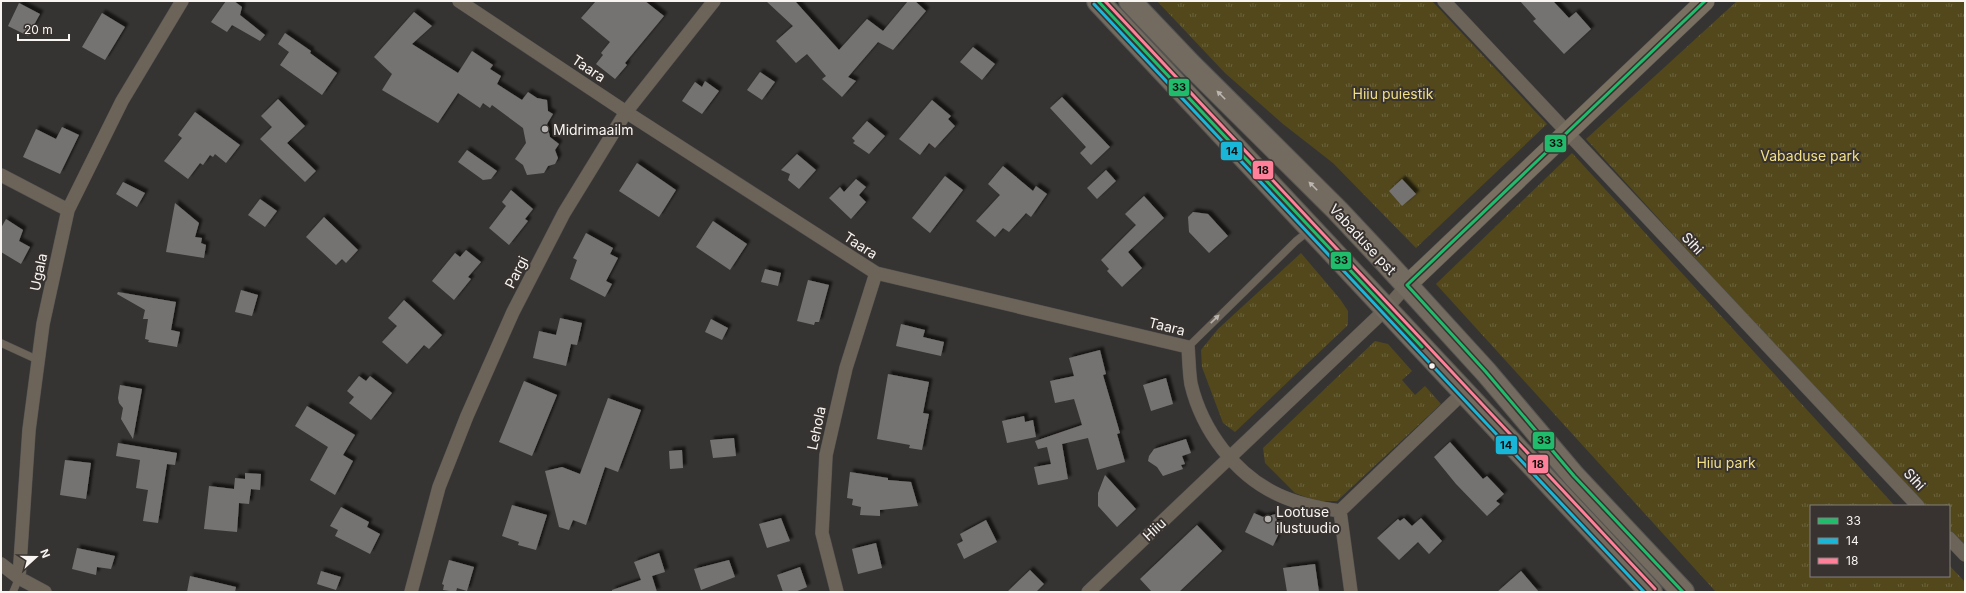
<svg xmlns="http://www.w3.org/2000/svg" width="1966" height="593" viewBox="0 0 1966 593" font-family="Inter,sans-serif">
	<defs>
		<pattern id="park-tufts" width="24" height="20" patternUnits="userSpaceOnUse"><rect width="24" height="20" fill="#52481c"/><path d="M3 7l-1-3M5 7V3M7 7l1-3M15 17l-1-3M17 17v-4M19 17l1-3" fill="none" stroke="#6c633d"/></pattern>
		<filter id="shadow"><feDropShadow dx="3.5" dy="-3.5" stdDeviation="1" flood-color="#0009"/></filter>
	</defs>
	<rect width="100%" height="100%" fill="#363432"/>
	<path fill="url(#park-tufts)" d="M1157,1H1432L1547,124L1416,248L1333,163L1283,124L1225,73Z
		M1737,1H1965V555L1949,537V506H1921L1586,139Z
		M1572,153L1895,506H1811V576H1949V565L1965,582V592H1716L1436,284Z
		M1301,253L1340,299L1348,311V325L1235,432L1223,423L1202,367L1201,350L1218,329Z
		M1375,341L1388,344L1412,371L1402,380L1415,395L1425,386L1441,404L1337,501H1316L1295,493L1265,463L1263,448Z"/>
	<path fill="#757372" filter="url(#shadow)" d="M226,1H234L242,7L240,15L265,35L260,41L232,25L227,32L211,22Z
		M596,1H645L664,16L625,63L627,65L615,79L596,64L603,55L601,53L610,42L581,18Z
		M766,1H795L839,50L867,19L883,31L908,1H915L926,11L893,50L878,42L848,77L856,81L842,97L822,79L826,76L807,54L796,63L776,41L793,26Z
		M1520,1H1553L1569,18L1576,12L1591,29L1564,54L1533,21L1536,19Z
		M19,3L40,14L28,36L8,26Z
		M414,12L432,26L412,44L458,73L472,51L493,65L490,69L501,76L497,84L522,100L528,92L537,98L547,100L548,111L553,114L547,124L550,137L559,144L555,150L558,158L555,164L548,166L544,173L527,175L523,165L515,159L526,143L523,128L492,105L490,108L483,103L480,108L458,93L438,123L382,90L392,74L374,57Z
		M102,13L125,27L105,60L82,47Z
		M285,33L311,51L310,53L337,73L322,95L280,65L289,52L278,44Z
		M973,47L995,64L982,80L960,62Z
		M760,72L775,82L762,100L747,90Z
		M705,81L719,91L702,114L682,101L695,82L702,87Z
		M1062,97L1110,147L1091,165L1080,153L1086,147L1050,108Z
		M278,99L305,126L287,143L316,171L305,182L260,139L272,127L261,116Z
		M932,100L951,116L948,119L955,126L935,148L929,143L920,155L899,139Z
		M195,112L240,145L226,163L215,154L213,157L210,155L203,165L200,163L188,179L164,161L182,138L178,135Z
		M867,121L885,136L869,154L853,143L855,141L852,138Z
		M62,127L79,135L60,174L23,157L36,129L56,139Z
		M467,150L497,171L491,179L483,180L458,162Z
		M797,154L816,170L799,189L788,180L790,174L781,170Z
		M637,163L676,190L659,217L619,191Z
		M1003,166L1033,191L1036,186L1047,194L1031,217L1026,213L1009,232L1003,228L995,237L976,221L1000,195L988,184Z
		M1106,170L1116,181L1097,199L1087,188Z
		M945,176L963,190L930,233L912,218Z
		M856,179L866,187L859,195L866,202L851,219L829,198L840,187L844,192Z
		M1402,179L1416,194L1402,206L1389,191Z
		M123,182L145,193L137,207L116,194Z
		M511,190L533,209L525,219L528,221L509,245L489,228L506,206L502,202Z
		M1144,196L1164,218L1128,252L1142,268L1122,287L1107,271L1109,269L1101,260L1136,225L1125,214Z
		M260,199L277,211L265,227L248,215Z
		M175,203L199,223L195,237L202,238L201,243L206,245L204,258L166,252Z
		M1193,212L1208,214L1228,236L1209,253L1189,232L1188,217Z
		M324,217L358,250L346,263L342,259L336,265L306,237Z
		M6,219L23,230L19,241L30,247L21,264L1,252V228Z
		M713,221L747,244L730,270L696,247Z
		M586,233L613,248L610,254L618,258L606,281L612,284L605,297L570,279L577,260L573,258Z
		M466,250L481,262L468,277L471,279L454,300L432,281L455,253L460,257Z
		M765,269L781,273L778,286L761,282Z
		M808,280L829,285L819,322H815L814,325L797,321Z
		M241,290L258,295L252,316L235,312Z
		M118,292L176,302L171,330L180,332L177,347L148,342L149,340L145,339L148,319H143L145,310L117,294Z
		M404,300L442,335L429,349L424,345L407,364L382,342L397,326L388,318Z
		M560,318L582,323L577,345L571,344L566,366L533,358L539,331L556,335Z
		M711,319L728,328L722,340L705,332Z
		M901,324L925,330L923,337L944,342L941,356L896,346Z
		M1100,350L1106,374L1103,375L1120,433L1117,434L1125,462L1097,470L1088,438L1062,444L1068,479L1038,485L1034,467L1051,464L1047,447L1038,449L1035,441L1082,425L1074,399L1055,403L1050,381L1074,376L1069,358Z
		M888,374L929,382L923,413L929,414L922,450L909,448L910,445L877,439Z
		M359,376L366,381L370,376L392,393L371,420L349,403L354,397L347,391Z
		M1166,378L1173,404L1151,411L1143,385Z
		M524,381L557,395L532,456L499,442Z
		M120,385L142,389L133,439L121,419L123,408L119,403L118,398Z
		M608,398L641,410L618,472L605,467L586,525L573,520L569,530L559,527L545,471L562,467L580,474Z
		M307,406L355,435L343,455L353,461L335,495L310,480L328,447L295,426Z
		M1024,416L1025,422L1033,420L1036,437L1007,443L1002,421Z
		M734,438L736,456L713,458L710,440Z
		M1186,439L1191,453L1182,456L1185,464L1181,465L1183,469L1163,476L1157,467L1148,461L1149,456L1154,449Z
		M1450,442L1483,479L1487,476L1504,494L1496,501L1500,504L1487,516L1456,484L1434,457Z
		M118,443L177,453L175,465L167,464L158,523L143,521L148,490L136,488L140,460L116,456Z
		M682,450L683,468L670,469L669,451Z
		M65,460L91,463L86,499L60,495Z
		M850,472L888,478V480L911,482L918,506L880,510V516L860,515L861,507L852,505L853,499L847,498Z
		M245,473L261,474L260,490L251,489L249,504L239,503L237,532L204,529L209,486L234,489L235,478L245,479Z
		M1105,475L1136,509L1117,527L1098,506V493Z
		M512,505L547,515L536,550L518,545L519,542L502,536Z
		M341,507L369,522L367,527L380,534L370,554L335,536L338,530L330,526Z
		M1254,513L1263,517L1276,514L1277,524L1282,527L1273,546L1245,532Z
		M781,518L790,541L767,548L759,524Z
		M1404,518L1412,526L1421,518L1442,541L1429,554L1418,542L1399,560L1377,538L1398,519L1400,521Z
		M986,520L997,542L964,559L957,544L963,541L960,534Z
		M1197,525L1222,551L1179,592H1152L1140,579Z
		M876,543L882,568L858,574L852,549Z
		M77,548L115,556L111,569L97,567L96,575L72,569Z
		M659,553L665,572L652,576L657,592H612V590L641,580L634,562Z
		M449,560L474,567L467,591L457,588L456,592L443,590L444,585L442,584Z
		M729,560L735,577L701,590L694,569Z
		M1315,564L1319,592H1287L1283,568Z
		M800,567L807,587L795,592H783L777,575Z
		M1030,570L1044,584L1036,592H1007Z
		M321,571L341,577L336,590L317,584Z
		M1521,571L1539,592H1497Z
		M190,576L236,587L235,592H187Z"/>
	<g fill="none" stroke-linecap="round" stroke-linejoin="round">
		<g stroke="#545352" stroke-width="8">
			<path id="lane" d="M1,343L38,360
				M1188,347L1296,241L1310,230
				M13,592L19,578"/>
		</g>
		<g stroke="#545352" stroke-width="14">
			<path id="street" d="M459,1L626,112L876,273L1188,347C1189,359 1189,372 1191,384C1202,430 1235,475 1279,495C1298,504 1319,508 1340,511
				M1444,1L1918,506
				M1,175L68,210
				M1340,511L1464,392
				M1340,511L1351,592
				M1949,538L1965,555
				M1,564L19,578L45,592
				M19,578L29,430L43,324L68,210L122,101L182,1
				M411,592L439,487L467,416L513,312L564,213L626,112L714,1
				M837,592L822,533L826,455L846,368L876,273
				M1088,592L1386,309L1407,285"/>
		</g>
		<g stroke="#545352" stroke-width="20">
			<path id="secondary" d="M1407,285L1705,1"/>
		</g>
		<g stroke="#545352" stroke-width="24">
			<path id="highway" d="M1098,1L1651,592
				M1130,1L1190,64L1338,211L1382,258L1486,372L1574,476L1683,592"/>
		</g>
		<use href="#lane" stroke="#6d6459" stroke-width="7"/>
		<use href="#street" stroke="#6d6459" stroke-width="13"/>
		<use href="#secondary" stroke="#7a7061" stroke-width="19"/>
		<use href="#highway" stroke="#736b5f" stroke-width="22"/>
		<g stroke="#383330" stroke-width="6">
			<path id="bus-1" d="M1098,1L1422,347
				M1683,592L1574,476L1486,372L1407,285L1705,1"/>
		</g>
		<g stroke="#383330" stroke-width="6">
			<path id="bus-2" d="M1094,4L1644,592"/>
		</g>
		<g stroke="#383330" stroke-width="6">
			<path id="bus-3" d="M1105,1L1655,589"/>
		</g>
		<use href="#bus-1" stroke="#20bc6c" stroke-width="3"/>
		<use href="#bus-2" stroke="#1ab6d8" stroke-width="3"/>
		<use href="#bus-3" stroke="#ff8098" stroke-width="3"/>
	</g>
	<defs><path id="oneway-solid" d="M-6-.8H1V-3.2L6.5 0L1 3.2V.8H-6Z"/></defs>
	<g fill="#bcb6b0">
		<use href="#oneway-solid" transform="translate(1221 95) rotate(-135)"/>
		<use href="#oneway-solid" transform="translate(1313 186) rotate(-135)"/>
	</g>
	<use fill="#b9b3ad" href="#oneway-solid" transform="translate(1215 319) rotate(-44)"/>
	<g fill="#b3b1af" stroke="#383330" stroke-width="1.5">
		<circle cx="545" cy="129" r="4"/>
		<circle cx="1268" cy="519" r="4"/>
	</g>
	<circle fill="#f7f4f2" stroke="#383330" stroke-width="1.5" cx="1432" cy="366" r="3.5"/>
	<g text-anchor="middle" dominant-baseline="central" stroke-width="4" stroke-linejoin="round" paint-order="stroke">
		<g font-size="14" fill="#f7f4f2" stroke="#383330">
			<text transform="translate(589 68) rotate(34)">Taara</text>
			<text transform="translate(1363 239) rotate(47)">Vabaduse pst</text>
			<text transform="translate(1693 243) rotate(47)">Sihi</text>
			<text transform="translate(861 245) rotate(33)">Taara</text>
			<text transform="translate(38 272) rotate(-78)">Ugala</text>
			<text transform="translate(516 272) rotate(-63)">Pargi</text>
			<text transform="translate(1167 326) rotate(14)">Taara</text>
			<text transform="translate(816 428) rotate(-78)">Lehola</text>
			<text transform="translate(1915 479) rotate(47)">Sihi</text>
			<text transform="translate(1154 529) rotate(-43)">Hiiu</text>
		</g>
		<g font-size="14" fill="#f1df86" stroke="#383330">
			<text x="1393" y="93">Hiiu puiestik</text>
			<text x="1810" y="155">Vabaduse park</text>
			<text x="1726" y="462">Hiiu park</text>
		</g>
		<g font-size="14" fill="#f7f4f2" stroke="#383330" text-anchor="start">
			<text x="553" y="129">Midrimaailm</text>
			<text x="1276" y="511">Lootuse<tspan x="1276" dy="16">ilustuudio</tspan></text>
		</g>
	</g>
	<g stroke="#383330" stroke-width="1.5">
		<rect x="1168" y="78" width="22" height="19" rx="4" fill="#20bc6c"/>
		<rect x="1544" y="134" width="23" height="19" rx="4" fill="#20bc6c"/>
		<rect x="1220" y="141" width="23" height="20" rx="4" fill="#1ab6d8"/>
		<rect x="1252" y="160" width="22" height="20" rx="4" fill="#ff8098"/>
		<rect x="1330" y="251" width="22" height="19" rx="4" fill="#20bc6c"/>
		<rect x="1532" y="431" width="23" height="19" rx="4" fill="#20bc6c"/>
		<rect x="1495" y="435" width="23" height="20" rx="4" fill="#1ab6d8"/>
		<rect x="1527" y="454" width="22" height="20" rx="4" fill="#ff8098"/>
	</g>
	<g font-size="11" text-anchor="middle" font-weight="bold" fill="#111">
		<text x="1179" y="91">33</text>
		<text x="1556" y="147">33</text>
		<text x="1232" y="155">14</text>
		<text x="1263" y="174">18</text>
		<text x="1341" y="264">33</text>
		<text x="1544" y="444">33</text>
		<text x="1506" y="449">14</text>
		<text x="1538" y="468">18</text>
	</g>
	<rect width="1966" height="593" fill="none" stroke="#f7f4f2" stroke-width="4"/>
	<rect x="1810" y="505" width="140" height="72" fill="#383330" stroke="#84807e"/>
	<rect x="1818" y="518" width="20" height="6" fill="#20bc6c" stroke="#84807e"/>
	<text x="1846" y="525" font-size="12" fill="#f7f4f2">33</text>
	<rect x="1818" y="538" width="20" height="6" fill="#1ab6d8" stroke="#84807e"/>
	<text x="1846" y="545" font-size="12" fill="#f7f4f2">14</text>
	<rect x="1818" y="558" width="20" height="6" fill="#ff8098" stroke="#84807e"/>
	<text x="1846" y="565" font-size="12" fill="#f7f4f2">18</text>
	<g transform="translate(36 557) rotate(69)" stroke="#383330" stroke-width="3" paint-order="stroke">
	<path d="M0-3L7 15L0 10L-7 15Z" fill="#f7f4f2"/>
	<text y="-6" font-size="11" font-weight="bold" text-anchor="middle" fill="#f7f4f2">N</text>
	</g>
	<path d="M18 34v6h51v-6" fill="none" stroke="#f7f4f2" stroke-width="2"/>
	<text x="24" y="34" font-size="12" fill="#f7f4f2" stroke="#383330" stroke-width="3" paint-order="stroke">20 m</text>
</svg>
